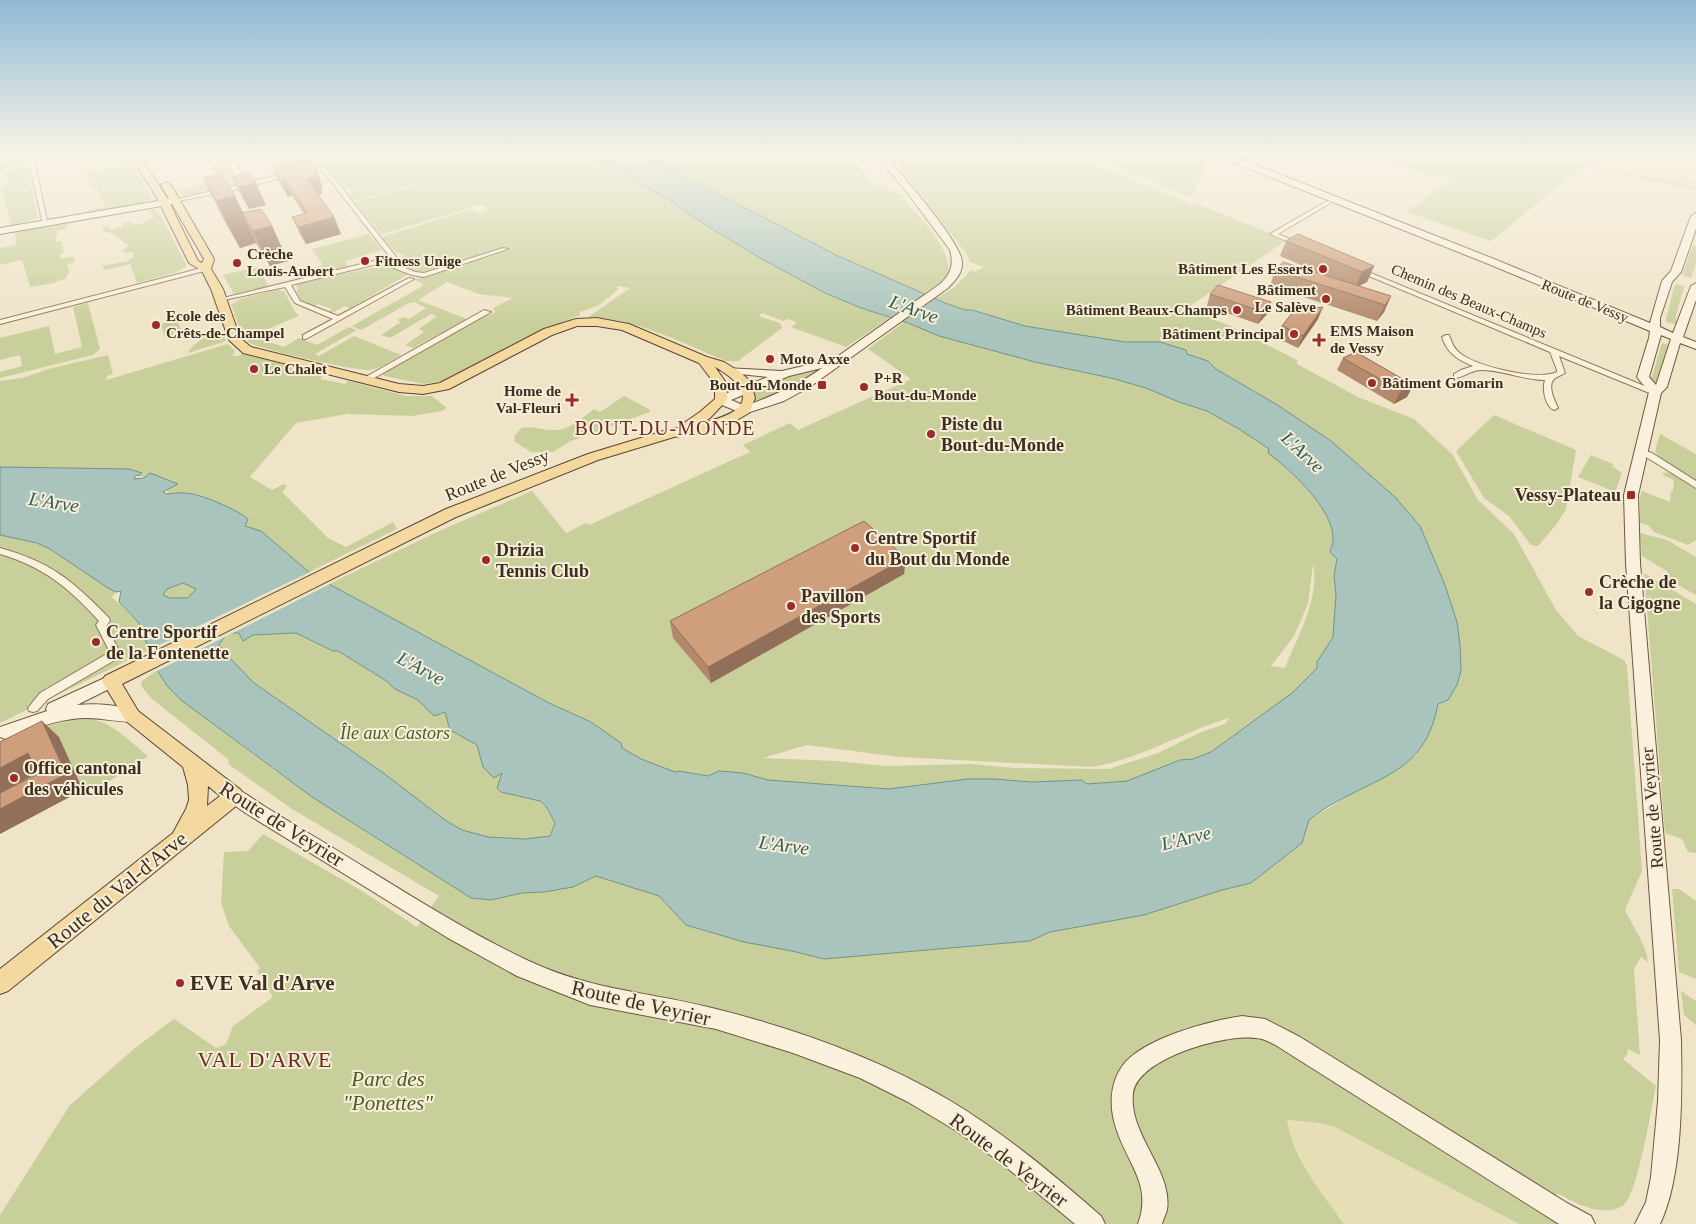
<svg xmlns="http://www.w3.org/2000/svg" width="1696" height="1224" viewBox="0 0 1696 1224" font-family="'Times New Roman',serif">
	<rect width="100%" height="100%" fill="#f0e4c8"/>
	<path fill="#e6deb5" d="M1598,155H1696V187L1594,165Z
		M1286,1120L1319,1123L1333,1126L1519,1224H1344L1311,1178L1291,1137Z"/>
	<path fill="#c9cf9b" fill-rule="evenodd" d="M7,155H19L22,165L0,170V157Z
		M122,155H128L152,199C134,210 106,210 86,213V211L106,206L96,188H94L91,181H89L84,173L123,165L122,159L57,171L122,158Z
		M267,155H589L590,159L603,163L668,199L707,226L760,258L825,293L890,318L846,347L791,327L797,322L787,319L783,321L762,313L759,316L780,323L782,328L738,361H726C685,345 631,315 587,318L630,288L618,286L616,288L619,289L599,305L580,312V315L520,340L444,381L424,384L384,376L382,372L480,318L494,313L495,310L492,309L512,298L479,294L447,282L418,300L467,319L413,348L405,345L424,332L419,329L437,316L431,314L390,338L381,335L401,322L397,320L403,317L409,319L426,308L416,303L417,302L409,303L361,330L352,326L421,287L423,284L414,280L420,277L456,267H462L467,263L506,250L425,274L415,272L393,263V260L403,257V254L395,252L383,238L385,236L469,210L480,214L488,211L485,205H473L467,209L381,234L355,202L421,185H413L354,201L349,195L354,192L350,189H345L325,166L259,180L257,177L280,172L284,168L281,164L276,165L271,157Z
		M643,155H849L874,185L870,190L884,185L888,191L904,195L902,198C921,220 948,242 949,273L939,283L925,293L902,286L836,255Z
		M914,155H1073L1192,205L1198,204L1272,234L1273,237L1284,242L1187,308L1230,326L1297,360V364L1358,397L1414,419L1453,455L1478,500L1514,534L1556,610L1578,636L1624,660L1627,666L1642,871L1625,910C1633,928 1646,943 1648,962L1641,957L1634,969L1640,1055L1628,1049L1627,1055L1623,1059L1656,1086C1651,1108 1638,1197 1622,1206C1602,1218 1575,1203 1557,1193V1221L1561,1224H1519L1333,1126L1319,1123L1287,1120C1293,1159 1322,1193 1344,1224H0V1215L70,1105L135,1048L174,1019L216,1048L226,1044L233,1026L273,997L257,971L260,968L229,926L221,903L224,852L248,851L263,834L362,891L417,927L439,896L292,809L228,764L229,760L152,699L141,686L142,681L157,670C173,695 198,711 221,729C299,793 386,844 471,898L491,900L522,893L544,892L573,887L596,876L659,896L686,925L744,942L792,951L824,959L1030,941L1050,932L1144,915L1222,890L1251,883L1302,843L1309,820L1416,755L1435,717L1438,704L1461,671L1457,622L1445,585L1420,526L1395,497L1331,441L1279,406L1216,369L1208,361L1186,354L1185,350L1160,342H1125L1025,326L972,310H965L934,299L954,288L971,270L976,271L984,267L970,262L966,253L904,174L900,164Z
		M1089,155H1200L1208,161L1192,196H1187Z
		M1362,155H1379L1388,158L1393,155H1598L1595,166L1694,186L1693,190L1583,166L1491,241L1407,212L1452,180Z
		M223,161H227L237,183L236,185L195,195V194L184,195L176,191L211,182L216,175L210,164Z
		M26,166L38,218L10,226L12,225L1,187L10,185L6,171Z
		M156,210L161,216L186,264V267L174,273L137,283L130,264L105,270L102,266L128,261L134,257L133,252L124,253L123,250L119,251L129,246L113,234L103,231L102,228L108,226L111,230L124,226L123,223L131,222L133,225L144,223L154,216L145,211Z
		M68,224L66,229L57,231L56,242L61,241L64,252L61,254V259L73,256L75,262L67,265L69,272L66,278L54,283L30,287L22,260L0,265V248L16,245L15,232Z
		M369,234L382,250L345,261L349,268L309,278L305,271L323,265L312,249Z
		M1693,245L1696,246V263L1691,278L1682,275Z
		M384,265L409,274L350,308L345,306L330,314L327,313L332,309L318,304L314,306L301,300L296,291L298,290L296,284Z
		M258,267L269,287L234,294L223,275Z
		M1677,284L1684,286V288L1676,315V324L1666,322V320L1674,286Z
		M276,290L284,291L294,310L299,316L251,336L284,347L299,338L317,345L349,327L357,330L315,354L319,356L354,336L401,355C391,361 381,368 370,370C359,372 259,349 250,343C240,335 236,316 231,305L240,299Z
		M88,303L100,349L93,355L0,378V372L22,366L20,355L0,360V338L49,326L55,354L82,347L73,307Z
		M177,319L182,333L165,337L161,324Z
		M904,322L939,336L1035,362L1111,378L1146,388L1179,402L1207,411L1239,429L1269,449L1268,453C1290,469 1332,508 1333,537C1334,542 1331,548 1330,552L1337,559L1334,576L1336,594L1333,637L1318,662L1317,668L1292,693L1211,752L1193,759L1180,760L1127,781L1087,784L1082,780L1031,782L995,779H968L889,789L768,780L743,773L708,776L679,771L675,772L641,759L622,748L591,722L549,703L329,584L439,531L532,491L566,533L586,523L589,525L750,452L743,445L790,423L798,430L911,379L868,349ZM1313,564C1320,599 1297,637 1285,668L1271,666L1294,636L1308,604ZM1229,718L1225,724L1201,732L1158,753L1109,769L1015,768L971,764L885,766L836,761L763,758L807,745L900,757L1092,767C1141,759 1183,732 1229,718Z
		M221,330L226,341L188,353C191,344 212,333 221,330Z
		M1662,343L1668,345L1657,382L1655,383L1651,380Z
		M228,344L235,351L232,356H239L242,354L322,373L321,379L345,384L348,381L406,396H432L447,408L442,411L413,416L347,414L296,423L250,477L272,490L284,484L287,486L282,492L328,538L346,547L393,522L397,529L309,572L261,531L244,526L187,492L166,494L169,489L178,484L139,476L142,474L102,470L0,467V381L23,378L48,369L108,355L113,374L107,376L106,380Z
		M827,366L802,383L756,402L754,401L755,389L777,379Z
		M624,396L649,409L650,412L571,441L553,452H531L515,442L514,437L521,428C534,425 544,431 556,430C570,430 583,417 594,409L600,412Z
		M1494,415L1576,450L1566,509L1556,525L1538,546L1531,545L1509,516L1484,498L1456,451Z
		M1660,434L1696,454V481L1660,459L1655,451Z
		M1591,455L1613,464L1612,466L1622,473L1615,492L1578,477Z
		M1671,472L1696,488V540L1688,545L1654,532L1648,525L1640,523V497L1642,491L1670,502L1671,491H1673L1674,480L1664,476L1662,473Z
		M1640,533L1667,540L1696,557V595L1663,577L1668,572L1642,556Z
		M0,535L37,543L50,549L116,592L112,597L139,623L149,650L0,723V555L9,557L0,549Z
		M1644,573L1696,604V853L1688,852L1682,839L1665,833Z
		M183,583L196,588C190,602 175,601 163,595L167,589Z
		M230,633L253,635L296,633L333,651H337L385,680L395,689L418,700L434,716L446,712L456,734L477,745L483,767L494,778L502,772L497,788L501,792L540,801C548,806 549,815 555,823L549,836L525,839L488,837L462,830L445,820L382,772L254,683L227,655L228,653L221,650C219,642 223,637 230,633Z
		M82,718C109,718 128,740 148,756L111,780L85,795L59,737L47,726Z
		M1672,889H1679L1696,901V979L1679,972Z
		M1681,991L1696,1001V1025L1684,1015Z"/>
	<path fill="#a9c4bc" stroke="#6f938a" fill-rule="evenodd" d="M589,155H643L836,255L945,303L965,310H972L1025,326L1125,342H1160L1186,350L1187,354L1208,361L1216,369L1279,406L1331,441L1395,497L1420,526L1445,585L1457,622L1460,645L1461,671L1457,685L1448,700L1438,704C1426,768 1387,774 1338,801C1328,806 1318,813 1309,820L1302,843L1251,883L1222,890L1144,915L1050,932L1030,941L824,959L792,951L744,942L686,925L659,896L596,876L573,887L544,892L522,893L491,900L471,898L312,797L181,700L168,687L157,670L139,623L119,602L121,591L116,592L108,588L50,549L37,543L0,535V467L129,469L142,473L139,476L136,475L134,479L144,478L150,473L178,484L163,492L166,494C172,494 179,492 186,493C201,494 236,509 248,519L245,526L261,531L309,572L329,584L549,703L591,722L621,743L622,748L641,759L675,772L679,771L708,776L719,771L743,773L768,780L889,789L968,779H995L1031,782L1082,780L1087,784L1127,781L1180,760L1193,759L1211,752L1292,693L1317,668V662L1333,637L1336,594L1334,576L1337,559L1330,552C1331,548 1334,542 1333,537C1332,508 1290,469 1268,453L1269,449L1239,429L1207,411L1179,402L1146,388L1111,378L1035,362L939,336L908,323L861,308L825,293L760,258L707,226L668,199L603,163L589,159ZM183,583L196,589L188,598H170L163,595L167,589ZM230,633H239L243,641L253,635L296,633L333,651H338L385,680L395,689L418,700L434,716L445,712L450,730L477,745L483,767L494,778L502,773L497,788L501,792L540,801C548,806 550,815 555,823L550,836L525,839L488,837L462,830L445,820L382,772L254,683L227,655L228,652L221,650L222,648L219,645L224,637Z"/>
	<path fill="#f0e4c8" d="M312,571L332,583L155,672L147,651Z"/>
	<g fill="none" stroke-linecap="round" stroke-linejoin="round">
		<g stroke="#8d765c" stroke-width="2">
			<path id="street" d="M27,155H33L48,225L43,224Z
				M227,155H233L245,183L289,173L292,175L243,188L174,202V200L239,185Z
				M905,155H913L901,163L900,168H896V161Z
				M324,167L326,168L397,258L388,261L415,272L424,273L503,248L508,249L424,277L412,275L381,263L291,285L300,301L338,316L409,278L414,279L306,339H303V335L333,319L295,303L285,287L219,301V299L390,257L323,171L304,175L301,173Z
				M1327,201L1332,202L1278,234L1302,244V246H1298L1270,234Z
				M206,267L208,268V270L0,324V320Z
				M1357,269H1361L1659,392L1658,394H1652L1559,356L1565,373C1562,375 1556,377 1554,379C1547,386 1555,401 1558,408L1554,410C1545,406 1542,389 1545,380C1523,380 1503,370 1481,370C1471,370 1463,378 1454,378V374L1461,370L1473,366C1458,360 1447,353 1442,337L1446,335H1449C1452,343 1454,349 1461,354C1479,367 1537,381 1557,372V370L1550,352L1357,271Z
				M484,310L491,312L369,381H363L362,379Z
				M1640,449L1652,453L1696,481V488L1646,457L1637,454V450Z
				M0,548C51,562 73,581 109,618L110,621L106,626L121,654L120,657L48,699L37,711L33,712L29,711L28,708L40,693L110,652L96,625L99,621C69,588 44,567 0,554Z"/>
		</g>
		<g stroke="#6f573f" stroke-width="2">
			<path id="secondary" d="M876,155H885C900,173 962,243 962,262C963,273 955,281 948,288L811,386L784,401L744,414L717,403L715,400L717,397L768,377L729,373L725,372L723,370L725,368L782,371L834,359L940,284C951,274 954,265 950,250L906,191ZM822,368C798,385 773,396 745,406L731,400L789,376Z
				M1200,155H1231L1494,259L1650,323L1662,281L1671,271L1691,216L1696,213V229L1681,272L1672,282L1660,318V327L1673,333L1691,286L1696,283V300L1683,337L1696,342V349L1680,343L1667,387L1661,393L1638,495L1640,563L1681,1040C1682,1093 1683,1176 1660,1224H1635L1646,1202L1651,1177L1658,1101L1660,1040L1626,563L1624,495L1649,392L1637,377L1649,338L1650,331L1486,263L1227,160L1214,162ZM1661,335L1671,339L1656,385L1649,377Z
				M176,198L181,201L179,203L0,234V228Z
				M111,675L117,677L119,681L117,685L77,705C97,703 119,705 138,711L140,716L138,721C128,724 98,717 84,718C57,719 31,730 5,739L0,737V727L47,711L46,709L48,704Z
				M234,788C245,792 254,800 264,806C279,815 294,825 310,834C382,877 454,926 531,962C594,991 651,992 716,1009C796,1029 877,1058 949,1100C1004,1133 1053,1174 1101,1216L1105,1224H1075L1000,1162L955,1130L908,1102L860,1078L793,1053L716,1029L590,1005L517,976L448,938L247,814L228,801L225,796L228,791Z
				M1242,1016L1265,1019L1300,1037L1567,1203L1591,1216L1595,1224H1559L1277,1046C1270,1042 1263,1038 1255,1038C1225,1034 1138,1058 1133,1093C1128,1135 1173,1170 1167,1210C1166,1214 1163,1219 1162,1224H1138C1152,1185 1129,1166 1117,1131C1109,1109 1109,1084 1123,1065C1144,1038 1209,1021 1242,1016Z"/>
		</g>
		<g stroke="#5b4430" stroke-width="2">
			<path id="primary" d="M130,155H139L167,198L198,261L202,263L204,259L161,185L166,182L171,185L214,259L211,269L223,289L240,338L251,347L399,384L423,386L440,383L544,329L576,319L597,318L629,324L707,357L724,362L740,372L751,382L755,398L749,413L737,420L704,432L674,437L598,460L456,517L122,684L138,711L241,790L244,796L241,802L8,991L0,994V969L173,833L186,809L189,800L188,785L183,767L126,721L102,681L105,676L446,509L588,454L667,430L683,427L681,425L700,412L715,399V384L699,363L622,330L597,326H577L552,335L449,389L423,394L399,392L243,353L229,340L211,289L202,271L189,263L157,198ZM715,367C727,374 754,391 738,408C729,417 710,420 698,425L710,418L727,400V384ZM208,786L220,796L207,806Z"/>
		</g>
		<use href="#street" fill="#faf1dc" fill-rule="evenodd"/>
		<use href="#secondary" fill="#faf1dc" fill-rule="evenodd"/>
		<use href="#primary" fill="#f3d9a0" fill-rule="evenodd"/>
	</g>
	<path fill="#b2896c" d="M273,168L317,172L323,188L321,189L322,193L318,194L334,217L341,234L306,244L300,234L292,217L304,214L292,196L288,197L280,184Z
		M232,177L266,205L249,209L243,199Z
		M203,178L235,196L243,213L272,226L288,261L270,266L256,243L240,248L226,224Z
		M1286,241L1374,266L1367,282L1359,286L1391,296L1384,312L1377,321L1270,286L1275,270L1326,276L1280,256Z
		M1210,294L1271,302L1267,314L1258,324L1207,306Z
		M1318,319L1298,348L1277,338L1282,326Z
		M1343,358L1413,385L1407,397L1394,404L1337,370Z
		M904,574L711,683L673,638L670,621Z"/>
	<path fill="#916f58" d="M317,172L323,188L321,189L322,193L314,195L307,179L313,173Z
		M285,180L292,196L288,197L281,181Z
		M256,183L266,205L249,209L238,187Z
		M235,196L247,221L242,213L256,243L240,248L216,201Z
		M334,217L341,234L306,244L299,227Z
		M272,226L288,261L270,266L253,231Z
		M1374,266L1367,282L1355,288L1362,272Z
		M1391,296L1384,312L1377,321L1385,305Z
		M1271,302L1267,314L1258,324L1263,312Z
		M1323,307L1318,319L1298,348L1303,336Z
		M1413,385L1407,397L1394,404L1401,391Z
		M906,558L904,574L711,683L708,667Z
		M42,721L59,737L83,790L0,834V768L28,753L47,768L10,788L66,774Z"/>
	<path fill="#cf9f7d" stroke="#916f58" d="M308,160L317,172L313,173L316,177L307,179L334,217L299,227L292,217L307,213L285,180L281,181L273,168Z
		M249,173L256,183L238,187L232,177Z
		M221,174L235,196L216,201L203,178Z
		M261,209L272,226L253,231L242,213Z
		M1298,234L1374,266L1362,272L1286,241Z
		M1283,262L1391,296L1385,305L1275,270Z
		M1218,285L1271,302L1263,312L1210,294Z
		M1299,304L1314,308L1323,307L1303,336L1282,326Z
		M1356,352L1413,385L1401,391L1343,358Z
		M864,521L906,558L708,667L670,621Z
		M42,721L66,774L0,809V793L38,774L28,753L0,768V742Z"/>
	<linearGradient id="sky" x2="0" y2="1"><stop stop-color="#8fbad6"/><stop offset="0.47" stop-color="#f8f3e6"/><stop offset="1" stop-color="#f8f3e6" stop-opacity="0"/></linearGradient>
	<rect width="1696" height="327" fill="url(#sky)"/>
	<g fill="#9e2a2b" stroke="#f7eed8" stroke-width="2">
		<circle cx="365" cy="261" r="5"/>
		<circle cx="237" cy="263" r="5"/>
		<circle cx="1323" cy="269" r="5"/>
		<circle cx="1326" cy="299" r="5"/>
		<circle cx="1237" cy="310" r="5"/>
		<circle cx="156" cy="325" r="5"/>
		<circle cx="1294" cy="334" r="5"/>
		<path d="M1316.5 332.5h5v5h5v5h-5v5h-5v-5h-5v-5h5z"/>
		<circle cx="770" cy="359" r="5"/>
		<circle cx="254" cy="369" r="5"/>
		<circle cx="1372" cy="383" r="5"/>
		<rect x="817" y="380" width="10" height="10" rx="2.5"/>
		<circle cx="864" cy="387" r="5"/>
		<path d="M569.5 392.5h5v5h5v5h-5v5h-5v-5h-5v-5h5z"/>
		<circle cx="931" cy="434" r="5"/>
		<rect x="1626" y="490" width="10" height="10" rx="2.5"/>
		<circle cx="855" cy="548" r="5"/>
		<circle cx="486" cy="560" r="5"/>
		<circle cx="1589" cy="592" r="5"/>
		<circle cx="791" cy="606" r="5"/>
		<circle cx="96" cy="642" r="5"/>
		<circle cx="14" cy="778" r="5"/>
		<circle cx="180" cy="983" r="5"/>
	</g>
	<g text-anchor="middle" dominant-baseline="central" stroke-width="4" stroke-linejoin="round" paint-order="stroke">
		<g font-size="15" font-weight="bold" fill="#3d2e20" stroke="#f7eed8" text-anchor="start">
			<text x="247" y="254">Crèche<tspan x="247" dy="17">Louis-Aubert</tspan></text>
			<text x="375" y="261">Fitness Unige</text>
			<text x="1313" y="269" text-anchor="end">Bâtiment Les Esserts</text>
			<text x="1316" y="290" text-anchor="end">Bâtiment<tspan x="1316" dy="17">Le Salève</tspan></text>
			<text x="1227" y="310" text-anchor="end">Bâtiment Beaux-Champs</text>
			<text x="166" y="316">Ecole des<tspan x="166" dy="17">Crêts-de-Champel</tspan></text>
			<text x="1330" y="331">EMS Maison<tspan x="1330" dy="17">de Vessy</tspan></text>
			<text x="1284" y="334" text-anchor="end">Bâtiment Principal</text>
			<text x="780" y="359">Moto Axxe</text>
			<text x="264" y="369">Le Chalet</text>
			<text x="874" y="378">P+R<tspan x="874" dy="17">Bout-du-Monde</tspan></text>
			<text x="1382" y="383">Bâtiment Gomarin</text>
			<text x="812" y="385" text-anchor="end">Bout-du-Monde</text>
			<text x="561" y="391" text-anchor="end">Home de<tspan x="561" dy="17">Val-Fleuri</tspan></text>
		</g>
		<g font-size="15" fill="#3d2e20" stroke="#f7eed8">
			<text transform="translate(1469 301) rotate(23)">Chemin des Beaux-Champs</text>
			<text transform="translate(1585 301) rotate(22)">Route de Vessy</text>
		</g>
		<g font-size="18" font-weight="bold" fill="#3d2e20" stroke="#f7eed8" text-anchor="start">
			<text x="941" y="424">Piste du<tspan x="941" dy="21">Bout-du-Monde</tspan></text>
			<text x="1621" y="495" text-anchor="end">Vessy-Plateau</text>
			<text x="865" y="538">Centre Sportif<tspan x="865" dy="21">du Bout du Monde</tspan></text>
			<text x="496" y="550">Drizia<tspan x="496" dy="21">Tennis Club</tspan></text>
			<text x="1599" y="582">Crèche de<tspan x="1599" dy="21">la Cigogne</tspan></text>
			<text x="801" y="596">Pavillon<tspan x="801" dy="21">des Sports</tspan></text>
			<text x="106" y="632">Centre Sportif<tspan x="106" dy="21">de la Fontenette</tspan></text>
			<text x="24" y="768">Office cantonal<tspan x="24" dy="21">des véhicules</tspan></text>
		</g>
		<g font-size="18" fill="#3d2e20" stroke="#f7eed8">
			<text transform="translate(497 475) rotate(-22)">Route de Vessy</text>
			<text transform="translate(1652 808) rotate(-95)">Route de Veyrier</text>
		</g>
		<g font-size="18" font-style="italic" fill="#4d5a26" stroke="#f7eed8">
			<text x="395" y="733">Île aux Castors</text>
		</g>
		<g font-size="19" font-style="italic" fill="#2f5d5a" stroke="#f7eed8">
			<text transform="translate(914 309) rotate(20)">L'Arve</text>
			<text transform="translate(1303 452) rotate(43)">L'Arve</text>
			<text transform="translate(54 502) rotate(9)">L'Arve</text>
			<text transform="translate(421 668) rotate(28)">L'Arve</text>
			<text transform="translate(1186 838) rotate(-14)">L'Arve</text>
			<text transform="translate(784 845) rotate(8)">L'Arve</text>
		</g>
		<g font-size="20" letter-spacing="1" fill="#6b2e1e" stroke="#f7eed8">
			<text x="665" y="428">BOUT-DU-MONDE</text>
		</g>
		<g font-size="21" fill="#3d2e20" stroke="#f7eed8">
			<text transform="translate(282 824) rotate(32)">Route de Veyrier</text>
			<text transform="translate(117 890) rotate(-39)">Route du Val-d'Arve</text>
			<text transform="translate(641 1003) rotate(13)">Route de Veyrier</text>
			<text transform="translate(1009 1160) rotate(37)">Route de Veyrier</text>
		</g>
		<g font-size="21" font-weight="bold" fill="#3d2e20" stroke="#f7eed8" text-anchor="start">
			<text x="190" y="983">EVE Val d'Arve</text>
		</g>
		<g font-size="21" font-style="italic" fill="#4d5a26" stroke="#f7eed8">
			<text x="388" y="1079">Parc des<tspan x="388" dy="24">"Ponettes"</tspan></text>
		</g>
		<g font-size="22" letter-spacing="1" fill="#6b2e1e" stroke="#f7eed8">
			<text x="265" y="1059">VAL D'ARVE</text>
		</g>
	</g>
</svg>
